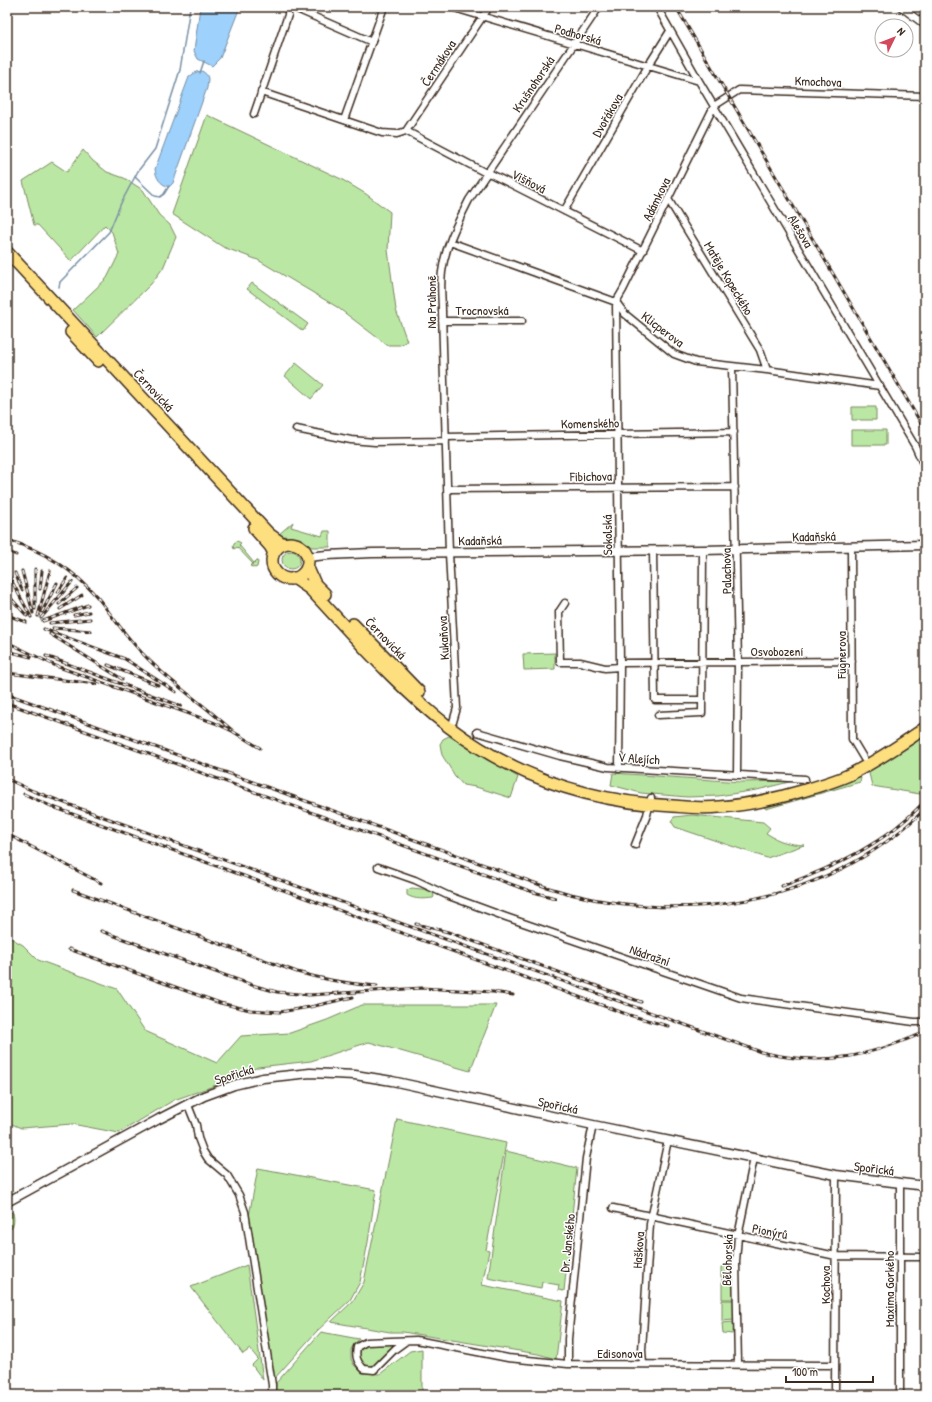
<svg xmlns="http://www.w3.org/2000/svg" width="932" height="1402" viewBox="0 0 932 1402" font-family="'Patrick Hand',sans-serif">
	<rect width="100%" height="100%" fill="#fff"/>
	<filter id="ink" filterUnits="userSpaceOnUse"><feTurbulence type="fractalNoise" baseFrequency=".025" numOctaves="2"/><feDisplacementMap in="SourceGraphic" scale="8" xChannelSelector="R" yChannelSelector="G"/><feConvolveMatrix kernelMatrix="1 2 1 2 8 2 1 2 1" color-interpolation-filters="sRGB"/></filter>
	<g filter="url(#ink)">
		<path fill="#bbe7a4" stroke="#7b8861" d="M207,115L341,179L366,194L390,212L388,250L396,310L407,341L400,345H387L337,307L258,260L223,247L172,214Z
			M83,150L93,161L107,172L124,178L143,190L159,215L170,225L176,237L163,268L151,284L97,337L73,310L107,278L119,254L112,232L105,225L71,261L38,225H34L23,181L52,162L67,172Z
			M252,283L308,324L303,331L247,289Z
			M296,363L323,385L311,399L285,376Z
			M852,407H876V420H852Z
			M851,430H886V445H851Z
			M293,522L291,527L322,536L324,531H330V547H312L296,538L278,535Z
			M237,541L241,543L239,545L254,563L257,560L258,562L257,567L255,568L250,566L253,564L237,547L234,549L233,546L234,543Z
			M282 560a9 9 0 1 1 18 0a9 9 0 1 1-18 0Z
			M555,653V669L524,670L523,654Z
			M925,733V789L920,794L872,786L868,769Z
			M449,736L518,777L511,798L476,787L463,785L455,776L442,755L440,744L443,739Z
			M613,773L741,782L793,781L757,790L718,796L687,797L641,793L611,785Z
			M858,775L861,778L860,782L766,809L764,807Z
			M692,815L763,822L770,828L766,833C780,842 788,844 804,845L767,858L675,827L671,821L674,817Z
			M412,888L431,890L433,891L434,897L433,898C424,899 415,900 407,895V890Z
			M7,936L23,945L38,960L117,989L145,1031L217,1063L241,1036L290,1033L327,1020L362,1005H496L470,1071L369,1042L311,1061L258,1067L225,1082L174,1100L119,1133L72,1124L21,1128L7,1122Z
			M397,1119L506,1143L486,1250L489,1251L482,1285L563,1301L556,1359L538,1354L403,1332H390L331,1322L353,1301L364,1282Z
			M506,1151L577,1168L564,1291L558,1290L559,1285L542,1282L541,1288L488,1278Z
			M258,1168L376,1190L368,1242L360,1282L350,1300L316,1332L274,1379L249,1216Z
			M7,1211L13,1213C15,1221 14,1228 7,1232Z
			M725,1264V1266L733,1267L734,1277H721V1267Z
			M247,1265L263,1380L252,1365L258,1359L250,1349L243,1354L191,1287Z
			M722,1278H734V1299H722Z
			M722,1300H734V1320L722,1321Z
			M734,1322V1330L732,1334L723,1333L722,1323Z
			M321,1332L359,1339L351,1349V1359L354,1365L363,1373L380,1374L410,1351L422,1349V1395H275L276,1383Z
			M371,1344H395C390,1350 383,1360 376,1364C362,1372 350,1349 371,1344Z"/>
		<path fill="#9ed1fb" stroke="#768ea3" d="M200,7H240L220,58L212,66L198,59L194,51Z
			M202,71C210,76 208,79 207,88L173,183L169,187C160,184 156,178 155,169L189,77L196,72Z"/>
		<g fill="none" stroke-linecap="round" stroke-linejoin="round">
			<path stroke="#768ea3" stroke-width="1.5" d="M200,73L204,61
				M135,177L155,196L160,197L164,194L169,186
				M59,287L60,282L109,232L121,203L138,171L155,149L180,70L190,7"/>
			<g stroke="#3b2a1e" stroke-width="9">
				<path id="minor" d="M292,7L372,42
					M451,7L699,81
					M657,7L699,81L915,446L925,468
					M901,7L925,25
					M261,92L382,133L397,134L406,131
					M254,114L288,15V7
					M344,120L384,7
					M406,131L486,173L491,174L643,251
					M406,131L489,7
					M668,199L760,350L767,370
					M564,211L648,66L670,31
					M450,242L616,302L625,314L674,354L696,362L767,370L880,386
					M616,302L620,663L619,769
					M616,302L623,290L714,106L739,90L925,96
					M442,321H522
					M732,367L738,662L737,775
					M296,429L351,440L375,442L446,441
					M446,437L734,432
					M448,489L735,487
					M851,547L852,739L864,759
					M653,550L655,700H702
					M565,603L559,612L560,662H580L605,668L620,667
					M620,663L852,661
					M658,715L702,713L703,550
					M453,722L457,708L449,553L442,312C442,299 440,285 442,272C445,246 458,222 469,200L599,7
					M477,732L560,756L608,767L805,779
					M635,845L647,815L651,798
					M378,867L415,880L449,896L506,917L741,998L914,1022H925
					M188,1105L196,1125L198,1138L203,1151L208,1159L227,1175L239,1195L245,1212L272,1385V1395
					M613,1208L836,1256L925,1257
					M406,1341L395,1349L374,1370L364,1369C357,1362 355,1357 357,1347L366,1342L416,1340L508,1358L568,1364L835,1365
					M568,1364V1339L586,1158L593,1125
					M643,1364L642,1350L650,1224L668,1140
					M738,1364L736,1262L738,1236L754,1158
					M835,1395L836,1175
					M900,1395V1184"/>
			</g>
			<g stroke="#3b2a1e" stroke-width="11">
				<path id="tertiary" d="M307,557L327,555L372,553L703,550L925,545
					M7,1202L159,1119L204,1096L234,1085L263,1078L310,1073L355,1075L392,1081L593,1125L836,1175L925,1186"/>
			</g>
			<g stroke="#3b2a1e" stroke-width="14">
				<path id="trunk" d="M7,252L269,534L283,544
					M71,332L98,361
					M254,528L270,546L274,553
					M272 561a18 18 0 1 1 36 0a18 18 0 1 1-36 0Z
					M307,566L315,584L325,594
					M294,578L310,589C354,636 397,687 449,727C514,776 591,802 673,806C688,807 704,809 719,807C747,805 775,799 802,791C819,786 837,781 853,773C878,760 902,744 925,728
					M353,624L419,692"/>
			</g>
			<use href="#minor" stroke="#fff" stroke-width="6"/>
			<use href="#tertiary" stroke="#fff" stroke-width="8"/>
			<use href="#trunk" stroke="#fddf80" stroke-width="11"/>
			<g stroke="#3b2a1e" stroke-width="3">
				<path id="rail" d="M676,7L925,430
					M7,540C42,550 74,570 98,598C113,617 127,638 144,655C161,673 178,686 197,701C209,710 220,720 232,730
					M7,551L16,555
					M35,569V609
					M22,571L33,613
					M15,573L22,590
					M9,576L31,617
					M40,589L42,571
					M58,592L67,578
					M7,594L27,616
					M59,604L77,588
					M60,609L82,595
					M42,612L57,583
					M7,615L26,622
					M74,615L89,612
					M38,616L50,571
					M41,618L72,582
					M43,621L88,605
					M50,623L90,619
					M53,628L91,631
					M44,629L125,659L176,692
					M50,634L122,679
					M7,642L56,666L215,723L232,731L260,748
					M7,651L31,657
					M46,656L181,706
					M108,665L158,685
					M7,673L96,684
					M7,694L546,887C674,928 827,907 925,809
					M7,703L530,891L555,898
					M7,779L33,791L73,806L761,1052C822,1067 868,1057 925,1032
					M24,794L53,807L629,1015L668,1026
					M7,834L101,883
					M782,886C835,867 886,843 925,801
					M73,890L297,972C324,980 349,984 377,986
					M416,924L448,932L641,1002
					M101,931L252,985L277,992L309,995L422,988L493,992L513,995
					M69,949L220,1003L250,1010L280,1012L310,1007L353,997"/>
			</g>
			<use href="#rail" stroke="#fff" stroke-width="1.5" stroke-dasharray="4.5" stroke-linecap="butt"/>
		</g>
	</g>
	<g text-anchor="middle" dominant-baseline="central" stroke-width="3" stroke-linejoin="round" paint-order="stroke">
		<g font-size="13" fill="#3b2a1e" stroke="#fff">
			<text transform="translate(578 34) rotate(16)">Podhorská</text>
			<text transform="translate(438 63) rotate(-57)">Čermákova</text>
			<text transform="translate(818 81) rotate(2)">Kmochova</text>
			<text transform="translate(533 84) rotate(-56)">Krušnohorská</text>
			<text transform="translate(607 115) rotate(-60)">Dvořákova</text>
			<text transform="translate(529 181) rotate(27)">Višňová</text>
			<text transform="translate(656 199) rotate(-64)">Adámkova</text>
			<text transform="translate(801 231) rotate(59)">Alešova</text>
			<text transform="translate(729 278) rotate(59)">Matěje Kopeckého</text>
			<text transform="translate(431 302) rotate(-90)">Na Průhoně</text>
			<text x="482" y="310">Trocnovská</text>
			<text transform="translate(663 329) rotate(37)">Klicperova</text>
			<text transform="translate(154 390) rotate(47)">Černovická</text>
			<text transform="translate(590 423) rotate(-1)">Komenského</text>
			<text transform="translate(591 476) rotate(-1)">Fibichova</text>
			<text transform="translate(607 535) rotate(-91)">Sokolská</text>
			<text transform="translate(814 536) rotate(-1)">Kadaňská</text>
			<text transform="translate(480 540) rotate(-1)">Kadaňská</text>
			<text transform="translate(726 571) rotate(-91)">Palachova</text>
			<text transform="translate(386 638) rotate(46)">Černovická</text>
			<text transform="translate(443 638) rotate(-93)">Kukaňova</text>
			<text x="777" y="651">Osvobození</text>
			<text transform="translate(841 655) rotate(-90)">Fügnerova</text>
			<text transform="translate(639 758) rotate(4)">V Alejích</text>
			<text transform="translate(650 955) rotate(19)">Nádražní</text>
			<text transform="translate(234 1074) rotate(-17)">Spořická</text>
			<text transform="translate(558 1105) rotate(12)">Spořická</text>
			<text transform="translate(874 1168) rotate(7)">Spořická</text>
			<text transform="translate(770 1231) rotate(11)">Pionýrů</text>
			<text transform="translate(567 1243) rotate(-84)">Dr. Janského</text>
			<text transform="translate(638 1250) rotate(-86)">Haškova</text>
			<text transform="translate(727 1260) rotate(-88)">Bělohorská</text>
			<text transform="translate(825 1285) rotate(-90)">Kochova</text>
			<text transform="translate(889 1289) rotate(-90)">Maxima Gorkého</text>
			<text x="620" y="1353">Edisonova</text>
		</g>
	</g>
	<rect width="932" height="1402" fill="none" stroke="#fff" stroke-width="24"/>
	<rect x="12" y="12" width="908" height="1378" fill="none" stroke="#3b2a1e" stroke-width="1.5" filter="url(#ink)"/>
	<g transform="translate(894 38) rotate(47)"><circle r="19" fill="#ffffff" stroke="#b1aaa5"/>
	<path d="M0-3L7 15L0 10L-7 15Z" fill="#d1495b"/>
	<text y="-6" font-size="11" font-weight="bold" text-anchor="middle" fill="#3b2a1e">N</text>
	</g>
	<path d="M786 1376v6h87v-6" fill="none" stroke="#3b2a1e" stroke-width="2"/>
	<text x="792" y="1376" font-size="12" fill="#3b2a1e" stroke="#ffffff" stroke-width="3" paint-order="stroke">100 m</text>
</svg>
